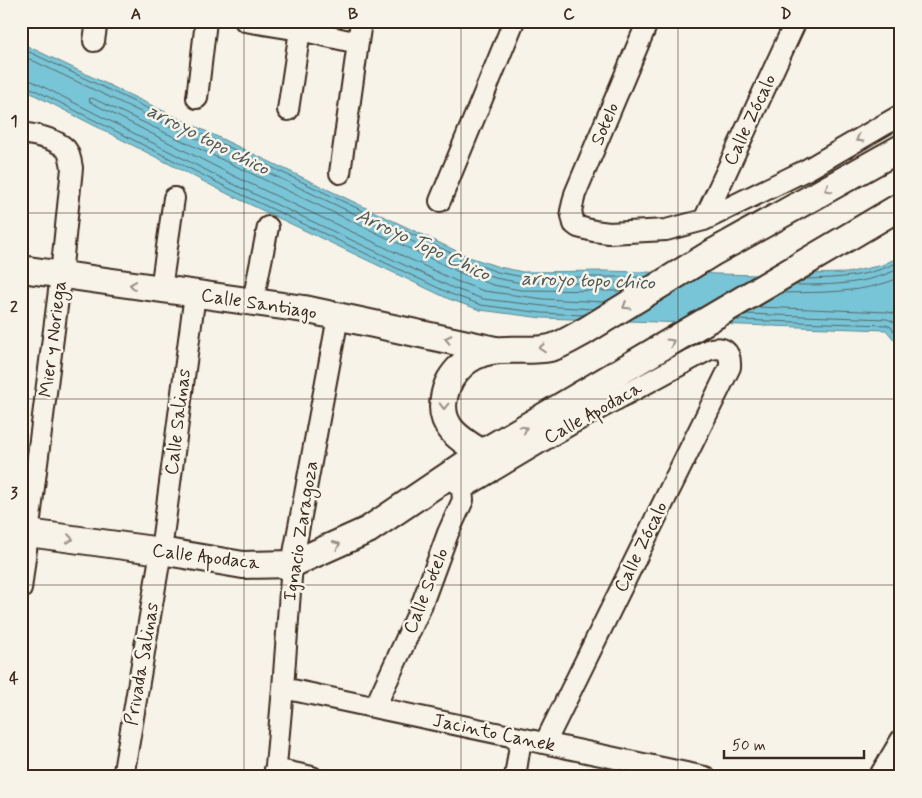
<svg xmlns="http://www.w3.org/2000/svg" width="922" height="798" viewBox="0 0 922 798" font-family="Mynerve,sans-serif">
	<rect width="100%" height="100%" fill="#f7f3e8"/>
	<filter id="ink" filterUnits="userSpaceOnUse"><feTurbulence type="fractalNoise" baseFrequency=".02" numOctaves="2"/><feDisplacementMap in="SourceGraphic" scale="10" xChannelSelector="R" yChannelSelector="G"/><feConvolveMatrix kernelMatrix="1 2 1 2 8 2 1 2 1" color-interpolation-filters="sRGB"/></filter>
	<g filter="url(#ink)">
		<path fill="#79c5d8" stroke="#60878e" d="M21,43L469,257L499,267L523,272L605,271L758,275L847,273L882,265L901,256V348L886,330L542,318L480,310L449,299L228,194L21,88Z"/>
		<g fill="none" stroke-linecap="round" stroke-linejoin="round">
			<path stroke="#546868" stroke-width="1" d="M21,48L468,261L497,272L523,277H645
				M21,55L466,267L495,278L522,283H635
				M21,78L28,79L233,184L453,288L483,299L543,306L594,309
				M21,84L25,85L230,189L451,294L481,305L542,313L584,315
				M806,279C841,278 868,277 901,261
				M794,285C833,285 865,285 901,268
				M781,293C822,292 863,294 901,277
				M605,302L544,299L484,291L456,281L236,177L90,102L89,99L92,98L461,273L493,285L520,290L623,291
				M758,307L888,312L895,314L901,318
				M746,314L887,319L894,322L901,330
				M737,320L886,325L891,327L901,340"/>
			<g stroke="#3b2a1e" stroke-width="24">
				<path id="minor" d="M245,21L300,30L358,43
					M648,21L575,194L571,211L574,224L578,227L594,231L609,233L666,230L704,220L808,169L901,115
					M94,41L97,21
					M197,98L206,21
					M288,110L300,30
					M21,133C35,135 55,138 66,149C70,154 71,162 72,168L61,275L21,589
					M340,173L361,21
					M440,201L514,21
					M704,220L796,21
					M161,289L174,198
					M253,301L268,227
					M462,489L571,424L708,350C723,345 731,351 730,367L545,743
					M283,688L705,777
					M375,707L420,609L448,533L463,500L462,489L454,480
					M275,769L312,777
					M123,777L161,551L195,294
					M275,777L283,688L292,564L338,317
					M515,777L521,739
					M879,777L901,740"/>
			</g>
			<g stroke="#3b2a1e" stroke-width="30">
				<path id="major" d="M21,269L304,309L495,350
					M482,453C461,440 438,427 444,398C446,384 452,375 462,365C489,341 519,354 550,348C562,345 574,337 585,331L712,253L901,148
					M21,532L161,551L243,565L292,564L368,530L482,453L901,206"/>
			</g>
			<use href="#minor" stroke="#f7f3e8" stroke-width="20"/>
			<use href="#major" stroke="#f7f3e8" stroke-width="26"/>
		</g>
		<defs><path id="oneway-chevron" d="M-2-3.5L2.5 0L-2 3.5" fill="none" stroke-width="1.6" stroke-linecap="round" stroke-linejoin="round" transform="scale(1.25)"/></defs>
		<g stroke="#998e83">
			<use href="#oneway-chevron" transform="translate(859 139) rotate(150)"/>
			<use href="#oneway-chevron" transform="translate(828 189) rotate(151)"/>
			<use href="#oneway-chevron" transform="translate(133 285) rotate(-172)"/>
			<use href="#oneway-chevron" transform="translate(626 306) rotate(148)"/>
			<use href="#oneway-chevron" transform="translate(448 339) rotate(-168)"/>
			<use href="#oneway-chevron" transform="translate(671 342) rotate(-31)"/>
			<use href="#oneway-chevron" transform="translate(542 348) rotate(176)"/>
			<use href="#oneway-chevron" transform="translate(444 406) rotate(91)"/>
			<use href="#oneway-chevron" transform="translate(524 429) rotate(-30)"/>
			<use href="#oneway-chevron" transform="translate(70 539) rotate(8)"/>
			<use href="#oneway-chevron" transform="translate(337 545) rotate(-24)"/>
		</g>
	</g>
	<path fill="none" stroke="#3b2a1e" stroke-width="1" stroke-opacity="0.55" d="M244,21V777M461,21V777M678,21V777M21,213H901M21,399H901M21,585H901"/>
	<g text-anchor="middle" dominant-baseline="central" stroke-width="5" stroke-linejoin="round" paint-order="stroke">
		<g font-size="19" fill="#3b2a1e" stroke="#f7f3e8">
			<text transform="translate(750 120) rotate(-65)">Calle Zócalo</text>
			<text transform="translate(605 124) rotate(-67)">Sotelo</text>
			<text transform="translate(259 304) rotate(9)">Calle Santiago</text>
			<text transform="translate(53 339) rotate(-83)">Mier y Noriega</text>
			<text transform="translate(593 413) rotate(-29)">Calle Apodaca</text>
			<text transform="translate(178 422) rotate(-83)">Calle Salinas</text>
			<text transform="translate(301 531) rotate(-81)">Ignacio Zaragoza</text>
			<text transform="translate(641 547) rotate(-64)">Calle Zócalo</text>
			<text transform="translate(206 557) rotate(7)">Calle Apodaca</text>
			<text transform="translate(426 591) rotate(-68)">Calle Sotelo</text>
			<text transform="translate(142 664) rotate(-80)">Privada Salinas</text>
			<text transform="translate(494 733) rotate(12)">Jacinto Canek</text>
		</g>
		<g font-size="20" font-style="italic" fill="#4e5856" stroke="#f7f3e8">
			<text transform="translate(208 140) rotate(27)">arroyo topo chico</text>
			<text transform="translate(423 245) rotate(25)">Arroyo Topo Chico</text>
			<text transform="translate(588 281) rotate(2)">arroyo topo chico</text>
		</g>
	</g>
	<rect width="922" height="798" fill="none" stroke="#f7f3e8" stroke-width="55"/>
	<path d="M724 750v8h140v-8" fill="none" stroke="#3b2a1e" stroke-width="2.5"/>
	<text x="732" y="750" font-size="15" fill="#3b2a1e" stroke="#f7f3e8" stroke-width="4" paint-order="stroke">50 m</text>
	<rect x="28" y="28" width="866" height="742" fill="none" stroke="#3b2a1e" stroke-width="2"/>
	<g font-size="16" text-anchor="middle" font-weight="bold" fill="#3b2a1e">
		<text x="136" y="19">A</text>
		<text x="353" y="19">B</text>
		<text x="569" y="19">C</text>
		<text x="786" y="19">D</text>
		<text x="14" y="126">1</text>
		<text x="14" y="312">2</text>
		<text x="14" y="498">3</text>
		<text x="14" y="683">4</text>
	</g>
</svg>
